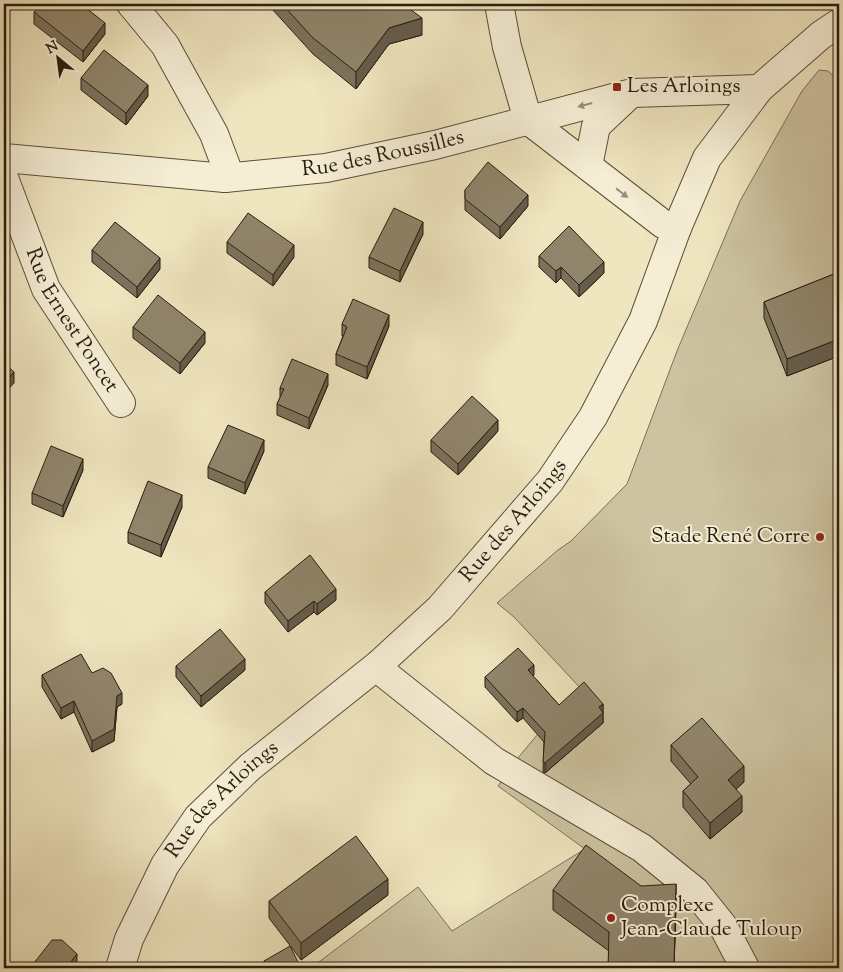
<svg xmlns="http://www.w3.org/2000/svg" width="843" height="972" viewBox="0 0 843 972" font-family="'Sorts Mill Goudy',serif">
	<rect width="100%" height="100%" fill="#efe5bf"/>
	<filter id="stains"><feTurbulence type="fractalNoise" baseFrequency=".004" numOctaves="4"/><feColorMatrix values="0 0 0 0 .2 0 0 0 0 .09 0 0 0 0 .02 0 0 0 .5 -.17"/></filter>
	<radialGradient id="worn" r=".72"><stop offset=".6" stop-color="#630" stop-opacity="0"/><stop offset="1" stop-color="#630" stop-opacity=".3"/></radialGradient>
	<path fill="#cdc3a1" stroke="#7b7058" d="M819,70L828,71L836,78L839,77V968H311L418,887L452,931L585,849L498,786L517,759L538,734L584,692L514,617L497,603L558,550L571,541L627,484L677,351L740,201L802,91Z"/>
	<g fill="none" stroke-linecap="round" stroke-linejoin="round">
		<g stroke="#5a4f3b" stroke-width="30">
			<g id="minor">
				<path d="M131,4L165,45L214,134L226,166L225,178"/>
				<path d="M499,4L507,47L528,120"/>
				<path d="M528,120L663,224L677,228"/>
				<path id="s1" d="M4,158L225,178L326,168L435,145L632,93L759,89"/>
				<path d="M588,166L596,126L629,95"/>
				<path id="s2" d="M4,178L46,289L121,403"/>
				<path d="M378,665L386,675L494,761L642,848L695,891L723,926L745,968"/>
				<path id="s3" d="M120,968L129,939L165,865L198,817L250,767L378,665L440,608L550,481L593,417L643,321L677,228L707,158L759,89L821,35L839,23"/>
			</g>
		</g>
		<use href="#minor" stroke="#f5eed5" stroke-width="28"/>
	</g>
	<path fill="#7c725c" stroke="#291d0f" d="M268,4H403L422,35L389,44L356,89L313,54L272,9Z
		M34,12L105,34L83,62L34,24Z
		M81,78L148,96L126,125L81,90Z
		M465,190L528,206L500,239L465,210Z
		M423,234L400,282L369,268V257Z
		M227,242L294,257L273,286L227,253Z
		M92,250L160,269L137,298L92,262Z
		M539,256L604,273L579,297L561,278L556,283L539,267Z
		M839,272V356L787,376L764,318V302Z
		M342,324L389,326L367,379L336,365V354L343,336H342Z
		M133,327L205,343L180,374L133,338Z
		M328,385L309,429L277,415V404L280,398V388Z
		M498,431L458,475L431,452V440Z
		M264,451L245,494L208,478V467Z
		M83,470L63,517L32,504V493Z
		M182,507L161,557L128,543V532Z
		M265,592L336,600L317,615L314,612L288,632L265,603Z
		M176,666L245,670L201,707L176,677Z
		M92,673L122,704L117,707L114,741L92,752L74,712L61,719L42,687V675Z
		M534,675L533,676L559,705L603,704V723L545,773L543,772L544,742L523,718L517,722L485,687V677Z
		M671,745L744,782L736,789L742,812L710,839L683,807V791L691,784L671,761Z
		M641,886L676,904L674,968H608L609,951L553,910V890Z
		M388,895L301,960L269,918V901Z
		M264,961L300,968H265L264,967Z"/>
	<path fill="#655d4b" stroke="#291d0f" d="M422,18V35L389,44L356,89V72L389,28Z
		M105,23V34L83,62V51Z
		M148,85V96L126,125V113Z
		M528,195V206L500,239V227Z
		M423,222V234L400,282V271Z
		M294,245V257L273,286V275Z
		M160,258V269L137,298V287Z
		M604,262V273L579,297V285Z
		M561,267V278L556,283V271Z
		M9,279V291L4,297V286Z
		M389,315V326L367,379V367Z
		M205,332V343L180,374V363Z
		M839,339V356L787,376V359Z
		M14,372V383L4,394V384Z
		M328,374V385L309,429V418Z
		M498,420V431L458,475V464Z
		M264,440V451L245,494V483Z
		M83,459V470L63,517V506Z
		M182,495V507L161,557V545Z
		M336,589V600L317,615V604Z
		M314,601V612L288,632V621Z
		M245,659V670L201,707V696Z
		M534,665V675L528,680V670Z
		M122,693V704L117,707L114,741L92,752V741L117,696Z
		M74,701V712L61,719V708Z
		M603,704V723L545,773V763Z
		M523,708V718L517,722V712Z
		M744,766V782L728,796V780Z
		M742,796V812L710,839V823Z
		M388,879V895L301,960V943Z
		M676,884V904L674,968Z
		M9,926V937L4,940V929Z
		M77,954V965L75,968H66Z"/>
	<path fill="#90856b" stroke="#291d0f" d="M41,4H70L72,6L75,4H81L105,23L83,51L34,12Z
		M282,4H403L422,18L389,28L356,72L313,38Z
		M104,50L148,85L126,113L81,78Z
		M488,162L528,195L500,227L465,199V190Z
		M394,208L423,222L400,271L369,257Z
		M248,213L294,245L273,275L227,242Z
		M115,222L160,258L137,287L92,250Z
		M569,226L604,262L579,285L561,267L556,271L539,256Z
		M839,272V339L787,359L764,302Z
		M4,275L9,279L4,286Z
		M158,295L205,332L180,363L133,327Z
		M353,299L389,315L367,367L336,354L347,327L342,324Z
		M292,359L328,374L309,418L277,404L284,389L280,388Z
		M4,363L14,372L4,384Z
		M472,396L498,420L458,464L431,440Z
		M228,425L264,440L245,483L208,467Z
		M51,446L83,459L63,506L32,493Z
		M148,481L182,495L161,545L128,532Z
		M310,555L336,589L317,604L314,601L288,621L265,592Z
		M220,629L245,659L201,696L176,666Z
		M518,648L534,665L528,670L559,705L584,682L603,704L599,707L603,713L545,763L543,762L545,732L523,708L517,712L485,677Z
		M81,654L92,673L103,668L111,673L122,693L117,696L114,729L92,741L74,701L61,708L42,675Z
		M702,718L744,766L728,780L742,796L710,823L683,791L698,777L671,745Z
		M356,836L388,879L301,943L269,901Z
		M586,845L641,886L676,884L674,968H608L609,932L553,890Z
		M4,916L9,926L4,929Z
		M52,940H62L77,954L66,968H30Z
		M290,946L300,966L296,968H268L264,961Z"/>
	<defs><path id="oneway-solid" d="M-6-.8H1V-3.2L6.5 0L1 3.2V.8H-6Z" transform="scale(1.25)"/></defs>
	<g fill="#99907c">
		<use href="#oneway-solid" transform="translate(585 105) rotate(165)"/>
		<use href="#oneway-solid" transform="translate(622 193) rotate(38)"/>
	</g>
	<g fill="#8f2418" stroke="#f5eed5" stroke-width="2">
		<rect x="612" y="82" width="10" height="10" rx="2.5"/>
		<circle cx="820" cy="537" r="5"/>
		<circle cx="611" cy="918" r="5"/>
	</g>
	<g text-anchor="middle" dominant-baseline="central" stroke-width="4" stroke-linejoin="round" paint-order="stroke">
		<g font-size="21" fill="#291d0f" stroke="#f5eed5" text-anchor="start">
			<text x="627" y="87">Les Arloings</text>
			<text x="810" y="537" text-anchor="end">Stade René Corre</text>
			<text x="621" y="906">Complexe<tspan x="621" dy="24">Jean-Claude Tuloup</tspan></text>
		</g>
		<g font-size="21" fill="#291d0f" stroke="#f5eed5">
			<text stroke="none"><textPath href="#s1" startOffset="382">Rue des Roussilles</textPath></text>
			<text stroke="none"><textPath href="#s2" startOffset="158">Rue Ernest Poncet</textPath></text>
			<text stroke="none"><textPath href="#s3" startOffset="605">Rue des Arloings</textPath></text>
			<text stroke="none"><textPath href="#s3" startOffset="200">Rue des Arloings</textPath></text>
		</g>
	</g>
	<rect width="843" height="972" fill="none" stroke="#efe5bf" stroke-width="20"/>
	<rect x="5" y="5" width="833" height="962" fill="none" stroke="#291d0f" stroke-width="2.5"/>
	<rect x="10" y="10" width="823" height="952" fill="none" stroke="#291d0f"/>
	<g transform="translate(58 58) rotate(331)" stroke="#f5eed5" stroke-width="4" paint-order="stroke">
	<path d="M0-4L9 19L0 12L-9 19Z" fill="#291d0f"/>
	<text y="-8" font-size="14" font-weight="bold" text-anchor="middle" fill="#291d0f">N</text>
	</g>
	<rect width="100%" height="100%" filter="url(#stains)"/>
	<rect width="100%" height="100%" fill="url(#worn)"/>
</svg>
